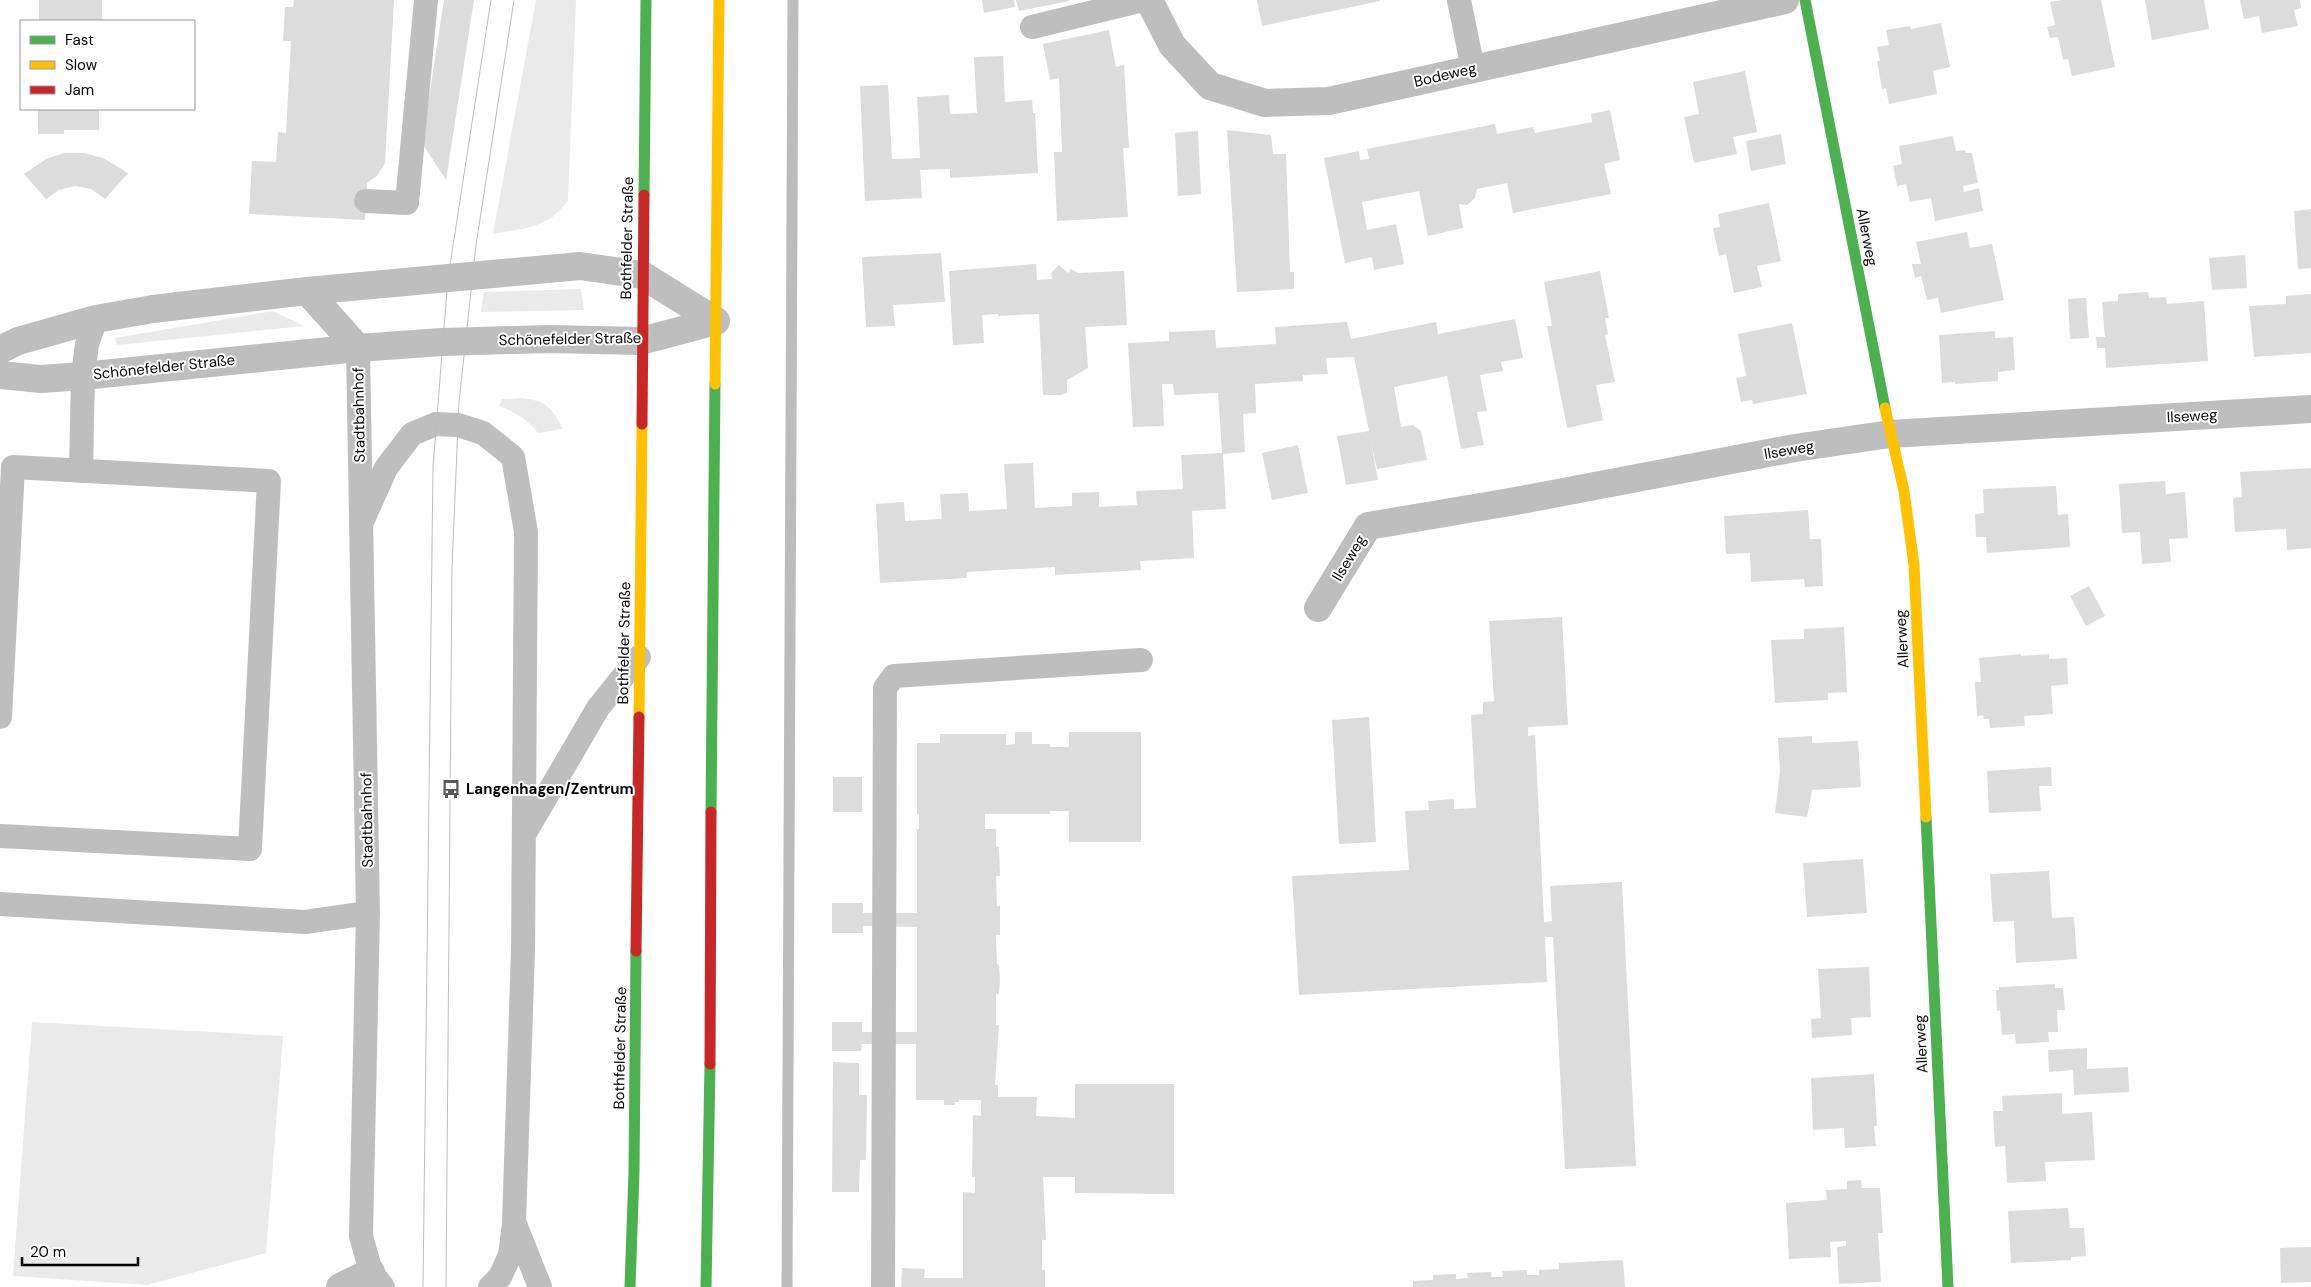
<svg xmlns="http://www.w3.org/2000/svg" width="2311" height="1287" viewBox="0 0 2311 1287" font-family="'DM Sans',sans-serif">
	<rect width="100%" height="100%" fill="#fff"/>
	<path fill="#eaeaea" d="M536,0H576L568,200C549,229 524,228 493,234Z
		M581,289L584,310L481,312L484,292Z
		M273,311L304,326L117,345L115,338Z
		M520,398C545,400 551,406 563,429L538,433C527,419 515,412 499,406L502,399Z
		M32,1022L283,1036L266,1253L147,1285L13,1276Z"/>
	<g fill="none" stroke-linecap="round" stroke-linejoin="round">
		<path stroke="#bcbcbc" stroke-width="11" d="M787,1287L793,0"/>
	</g>
	<path fill="#dcdcdc" d="M39,0H102V21H39Z
		M294,0H394L385,163L377,176L367,183L365,220L249,214L252,161L276,162L278,132L286,133L291,41H283L285,7H293Z
		M444,0H474L446,180L422,143Z
		M982,0H1014L1015,7L984,13Z
		M1016,0H1069V1L1019,11Z
		M1257,0H1380V1L1262,26Z
		M2062,0H2101L2115,67L2072,76L2068,59L2063,60L2058,37L2050,38L2047,27L2055,25L2050,2Z
		M2145,0H2204L2209,29L2152,40Z
		M2240,0H2300L2301,8L2294,10L2298,26L2262,33L2259,16L2244,19Z
		M1941,23L1950,67L1933,71L1937,94L1889,104L1886,88L1882,89L1877,61H1880L1877,47L1889,45L1886,30L1910,26L1911,29Z
		M1109,30L1116,67L1124,65L1129,148H1123L1128,217L1057,221L1054,152H1062L1059,78L1050,80L1043,44Z
		M1003,56L1005,102L1032,100L1033,113H1035L1038,173L950,178V169L920,170L922,198L865,201L860,86L888,85L892,159L920,158L917,97L949,95L950,114L977,113L974,57Z
		M1745,71L1757,132L1733,137L1737,154L1694,163L1684,117L1699,114L1693,82Z
		M38,109H99V130H64V134H38Z
		M1610,110L1620,160L1604,164L1611,194L1513,213L1507,183L1477,189L1475,198L1467,205L1459,204L1463,228L1428,236L1419,191L1362,202L1367,230L1396,224L1404,264L1374,270L1372,257L1345,263L1324,158L1359,151L1360,160L1369,159L1367,149L1495,124L1497,134L1533,127L1535,133L1592,122L1591,114Z
		M1227,130L1271,135L1273,154H1286L1290,272H1294V289L1237,292Z
		M1198,131L1201,194L1178,196L1175,133Z
		M1781,134L1786,164L1751,171L1746,141Z
		M1953,136L1956,151L1965,150L1966,153H1972L1978,183L1963,186L1964,192L1979,188L1983,211L1935,221L1931,198L1910,202L1906,184L1897,186L1893,166L1902,164L1899,146Z
		M64,153H84L103,158L128,173L105,199L91,189L75,186L59,190L46,199L24,174L46,159Z
		M1769,203L1781,261L1757,266L1762,287L1734,293L1726,254L1719,256L1713,228L1720,227L1718,214Z
		M2311,209V268L2298,269L2294,211Z
		M1967,232L1970,248L1992,244L2004,300L1941,313L1938,298L1927,300L1921,276L1915,278L1912,264H1921L1916,242Z
		M941,253L945,302L893,305L895,326L866,327L862,257Z
		M2245,255L2247,288L2212,290L2209,258Z
		M1036,264L1037,280L1052,279L1051,273L1059,265L1068,273L1071,269L1078,273L1124,271L1127,325L1085,327L1088,368L1067,380V393L1061,395H1043L1039,314L998,316V314L982,315L984,343L953,345L949,271Z
		M1600,271L1609,318H1605L1608,334L1605,335L1615,382L1596,385L1603,420L1567,428L1547,326H1552L1544,282Z
		M2148,292L2149,298L2166,297L2167,304L2204,301L2208,361L2106,368L2105,348H2097L2096,337H2105L2102,302L2118,301V294Z
		M2311,294V353L2254,357L2249,306L2286,304V296Z
		M2086,298L2089,338L2070,339L2068,299Z
		M1515,319L1523,358L1501,362L1503,371L1480,375L1487,411L1477,412L1484,445L1461,449L1447,376L1394,387L1401,427L1413,425L1421,431L1427,460L1377,469L1371,443L1378,480L1346,485L1337,436L1369,431L1354,357L1326,358L1328,374L1303,375V381L1255,384L1256,413L1243,414L1245,452L1223,454L1226,509L1192,511L1194,558L1140,561L1141,570L1055,575V567L967,572L966,578L880,583L876,504L904,502L905,521L942,519L940,494L968,493L969,511L1007,509L1004,464L1033,463L1035,508L1072,506V493L1099,492V507L1137,505L1136,491L1183,489L1181,455L1222,453L1218,393L1174,395L1173,384H1162L1164,426L1133,427L1128,343L1169,341V332L1215,330L1216,348L1276,344L1275,327L1347,322L1351,339L1436,322L1438,334Z
		M1792,323L1807,394L1753,404L1752,400L1741,402L1736,378L1746,376L1738,334Z
		M1995,331V338L2013,337L2015,370L1998,372V381L1955,384V382L1942,383L1939,335Z
		M1298,445L1308,493L1272,500L1262,453Z
		M2311,468V548L2287,550L2286,529L2235,532L2233,498L2242,497L2240,472Z
		M2165,481L2166,494L2185,492L2188,538L2169,539L2171,562L2142,564L2140,532L2122,533L2119,484Z
		M2056,486L2058,515L2068,514L2070,547L1987,553L1986,537H1976L1975,514L1984,513L1983,489Z
		M1808,510L1810,539H1821L1823,586L1805,587L1804,579L1751,582L1750,553L1726,554L1724,516Z
		M2089,586L2105,616L2086,626L2070,596Z
		M1562,617L1568,725L1528,727V736L1535,735L1544,922L1552,921L1550,886L1622,882L1636,1166L1565,1169L1553,937H1545L1547,982L1299,995L1292,876L1409,870L1405,811L1429,810L1428,801L1454,799V809L1476,808L1471,715L1483,714V702L1494,701L1489,621Z
		M1844,627L1847,692L1828,693V700L1775,703L1771,640L1804,639V629Z
		M2021,654V656L2049,654V659L2067,658L2068,684L2051,686L2053,714L2024,716L2025,726L1990,728L1989,719H1984L1983,715L1977,716L1975,682H1981L1979,658Z
		M1369,717L1376,842L1339,844L1332,720Z
		M1015,732H1032V744H1050V747H1069V732H1141V842H1069V811H1050V814H985V829H996V846L999,847L1000,876H996L997,906H1000V935H996L997,964L999,965L1000,979L999,994H996V1025H999L995,1085H998V1097H1037L1036,1116L1075,1118V1084H1174V1194L1075,1193V1177H1043L1046,1240H1042V1270H1045V1287H901L902,1268L925,1269L924,1278H963V1192L975,1193V1177H972L973,1115L981,1116V1100H959V1102H955V1105H944V1100H916V1044H862L861,1051H832V1022H862V1032H917V927L863,926V933H832V903H863V913H917V829H919V814H917V743H940V734H1006V745L1015,744Z
		M1812,736V743L1858,741L1861,787L1812,790L1807,817L1775,813L1780,771L1778,738Z
		M2051,767L2052,786H2039L2041,811L1989,813L1987,771Z
		M833,777H862V812H833Z
		M1863,859L1867,913L1807,917L1803,863Z
		M2049,871L2052,918L2074,917L2077,959L2016,963L2014,921L1993,922L1990,874Z
		M1869,967L1871,1017L1851,1018L1852,1035L1812,1038L1811,1019L1821,1018L1818,969Z
		M2055,984V988H2063L2065,1010H2057L2058,1032H2048L2049,1042L2016,1044L2015,1034L2002,1035L2000,1010L1997,1011L1996,990H1999V987Z
		M2087,1048V1069L2128,1067L2129,1092L2074,1095L2073,1070L2049,1072L2048,1050Z
		M833,1062L859,1063V1095H867L866,1160H860L859,1192H832Z
		M1874,1074L1877,1126H1874L1876,1146L1845,1148L1844,1128L1813,1130L1811,1078Z
		M2062,1093V1114L2092,1112L2095,1160L2045,1162L2046,1181L2007,1183L2005,1146L1995,1147L1993,1111H2003L2002,1096Z
		M1861,1180L1862,1188H1880L1883,1233H1878L1881,1282L1839,1284L1837,1247L1846,1246V1241L1830,1242L1831,1257L1789,1259L1786,1203L1827,1200L1826,1190L1847,1189V1181Z
		M2068,1208L2070,1228H2084L2086,1256L2071,1257V1260L2011,1263L2008,1211Z
		M2311,1247V1282L2281,1283L2280,1248Z
		M1623,1260L1625,1287H1413V1281L1433,1280V1275L1456,1274V1279L1468,1278L1467,1273L1491,1272V1277H1503L1502,1271L1527,1270V1275H1539V1270L1559,1269V1263Z"/>
	<g fill="none" stroke-linecap="round" stroke-linejoin="round">
		<path stroke="#bebebe" stroke-width="24" d="M1459,0L1473,69
			M1032,27L1143,0
			M366,201L407,203L426,0
			M358,348L368,913L361,1236L371,1272L383,1287
			M81,471L83,376L87,344L96,319
			M361,524L386,468L412,434L436,424L458,425L483,433L513,457L526,532L523,950L514,1223L510,1255L500,1277L490,1287
			M0,717L13,467L269,481L250,849L0,836
			M525,833L598,708L639,657
			M0,904L305,922L368,913
			M515,1224L540,1287
			M883,1287L885,688L894,676L1141,660"/>
		<path stroke="#bebebe" stroke-width="28" d="M1149,0L1172,45L1210,86L1265,103L1329,101L1785,0
			M307,291L358,348
			M0,350L18,341L96,319L153,309L307,291L580,266L642,275L716,321
			M0,375L41,379L83,376L358,348L442,342L549,339L641,341L716,321
			M1318,608L1368,526L1516,501L1795,448L1890,434L2311,409
			M340,1287L371,1272"/>
		<path stroke="#4caf50" stroke-width="11" d="M1805,0L1885,408
			M644,195L646,0
			M711,812L715,384
			M1926,817L1948,1287
			M630,1287L634,1172L636,951
			M706,1287L710,1064"/>
		<path stroke="#ffc107" stroke-width="11" d="M715,384L719,0
			M1885,408L1904,491L1914,565L1926,817
			M639,717L642,424"/>
		<path stroke="#c62828" stroke-width="11" d="M642,424L644,195
			M636,951L639,717
			M710,1064L711,812"/>
		<path stroke="#bdbdbd" stroke-width="1" d="M423,1287L433,467L448,278L491,0
			M446,1287L452,567L459,402L476,245L514,0"/>
	</g>
	<defs>
		<g id="bus-bare" transform="scale(1.5)"><path d="M-5-6H5V4H4V6H2V4H-2V6H-4V4H-5ZM-3.5-4V0h7V-4ZM-3.5 1.2v1.5H-2V1.2ZM2 1.2v1.5H3.5V1.2Z" fill="#595959" stroke="#fff" stroke-width="2.5" paint-order="stroke"/></g>
	</defs>
	<g fill-rule="evenodd">
		<use href="#bus-bare" x="451" y="789"/>
	</g>
	<g text-anchor="middle" dominant-baseline="central" stroke-width="4" stroke-linejoin="round" paint-order="stroke">
		<g font-size="15" fill="#000" stroke="#fff">
			<text transform="translate(1445 75) rotate(-13)">Bodeweg</text>
			<text transform="translate(1867 237) rotate(79)">Allerweg</text>
			<text transform="translate(627 238) rotate(-89)">Bothfelder Straße</text>
			<text transform="translate(570 339) rotate(-1)">Schönefelder Straße</text>
			<text transform="translate(164 367) rotate(-6)">Schönefelder Straße</text>
			<text transform="translate(359 415) rotate(-91)">Stadtbahnhof</text>
			<text transform="translate(2192 416) rotate(-3)">Ilseweg</text>
			<text transform="translate(1789 450) rotate(-10)">Ilseweg</text>
			<text transform="translate(1349 558) rotate(-59)">Ilseweg</text>
			<text transform="translate(1902 639) rotate(-93)">Allerweg</text>
			<text transform="translate(624 643) rotate(-89)">Bothfelder Straße</text>
			<text transform="translate(367 820) rotate(-91)">Stadtbahnhof</text>
			<text transform="translate(1921 1044) rotate(-93)">Allerweg</text>
			<text transform="translate(620 1048) rotate(-89)">Bothfelder Straße</text>
		</g>
		<g font-size="15" font-weight="bold" fill="#000" stroke="#fff" text-anchor="start">
			<text x="466" y="789">Langenhagen/Zentrum</text>
		</g>
	</g>
	<rect x="20" y="20" width="175" height="90" fill="#ffffff" stroke="#999999"/>
	<rect x="30" y="36" width="25" height="8" fill="#4caf50" stroke="#999999"/>
	<text x="65" y="45" font-size="15" fill="#000000">Fast</text>
	<rect x="30" y="61" width="25" height="8" fill="#ffc107" stroke="#999999"/>
	<text x="65" y="70" font-size="15" fill="#000000">Slow</text>
	<rect x="30" y="86" width="25" height="8" fill="#c62828" stroke="#999999"/>
	<text x="65" y="95" font-size="15" fill="#000000">Jam</text>
	<path d="M22 1257v8h116v-8" fill="none" stroke="#000000" stroke-width="2.5"/>
	<text x="30" y="1257" font-size="15" fill="#000000" stroke="#ffffff" stroke-width="4" paint-order="stroke">20 m</text>
</svg>
